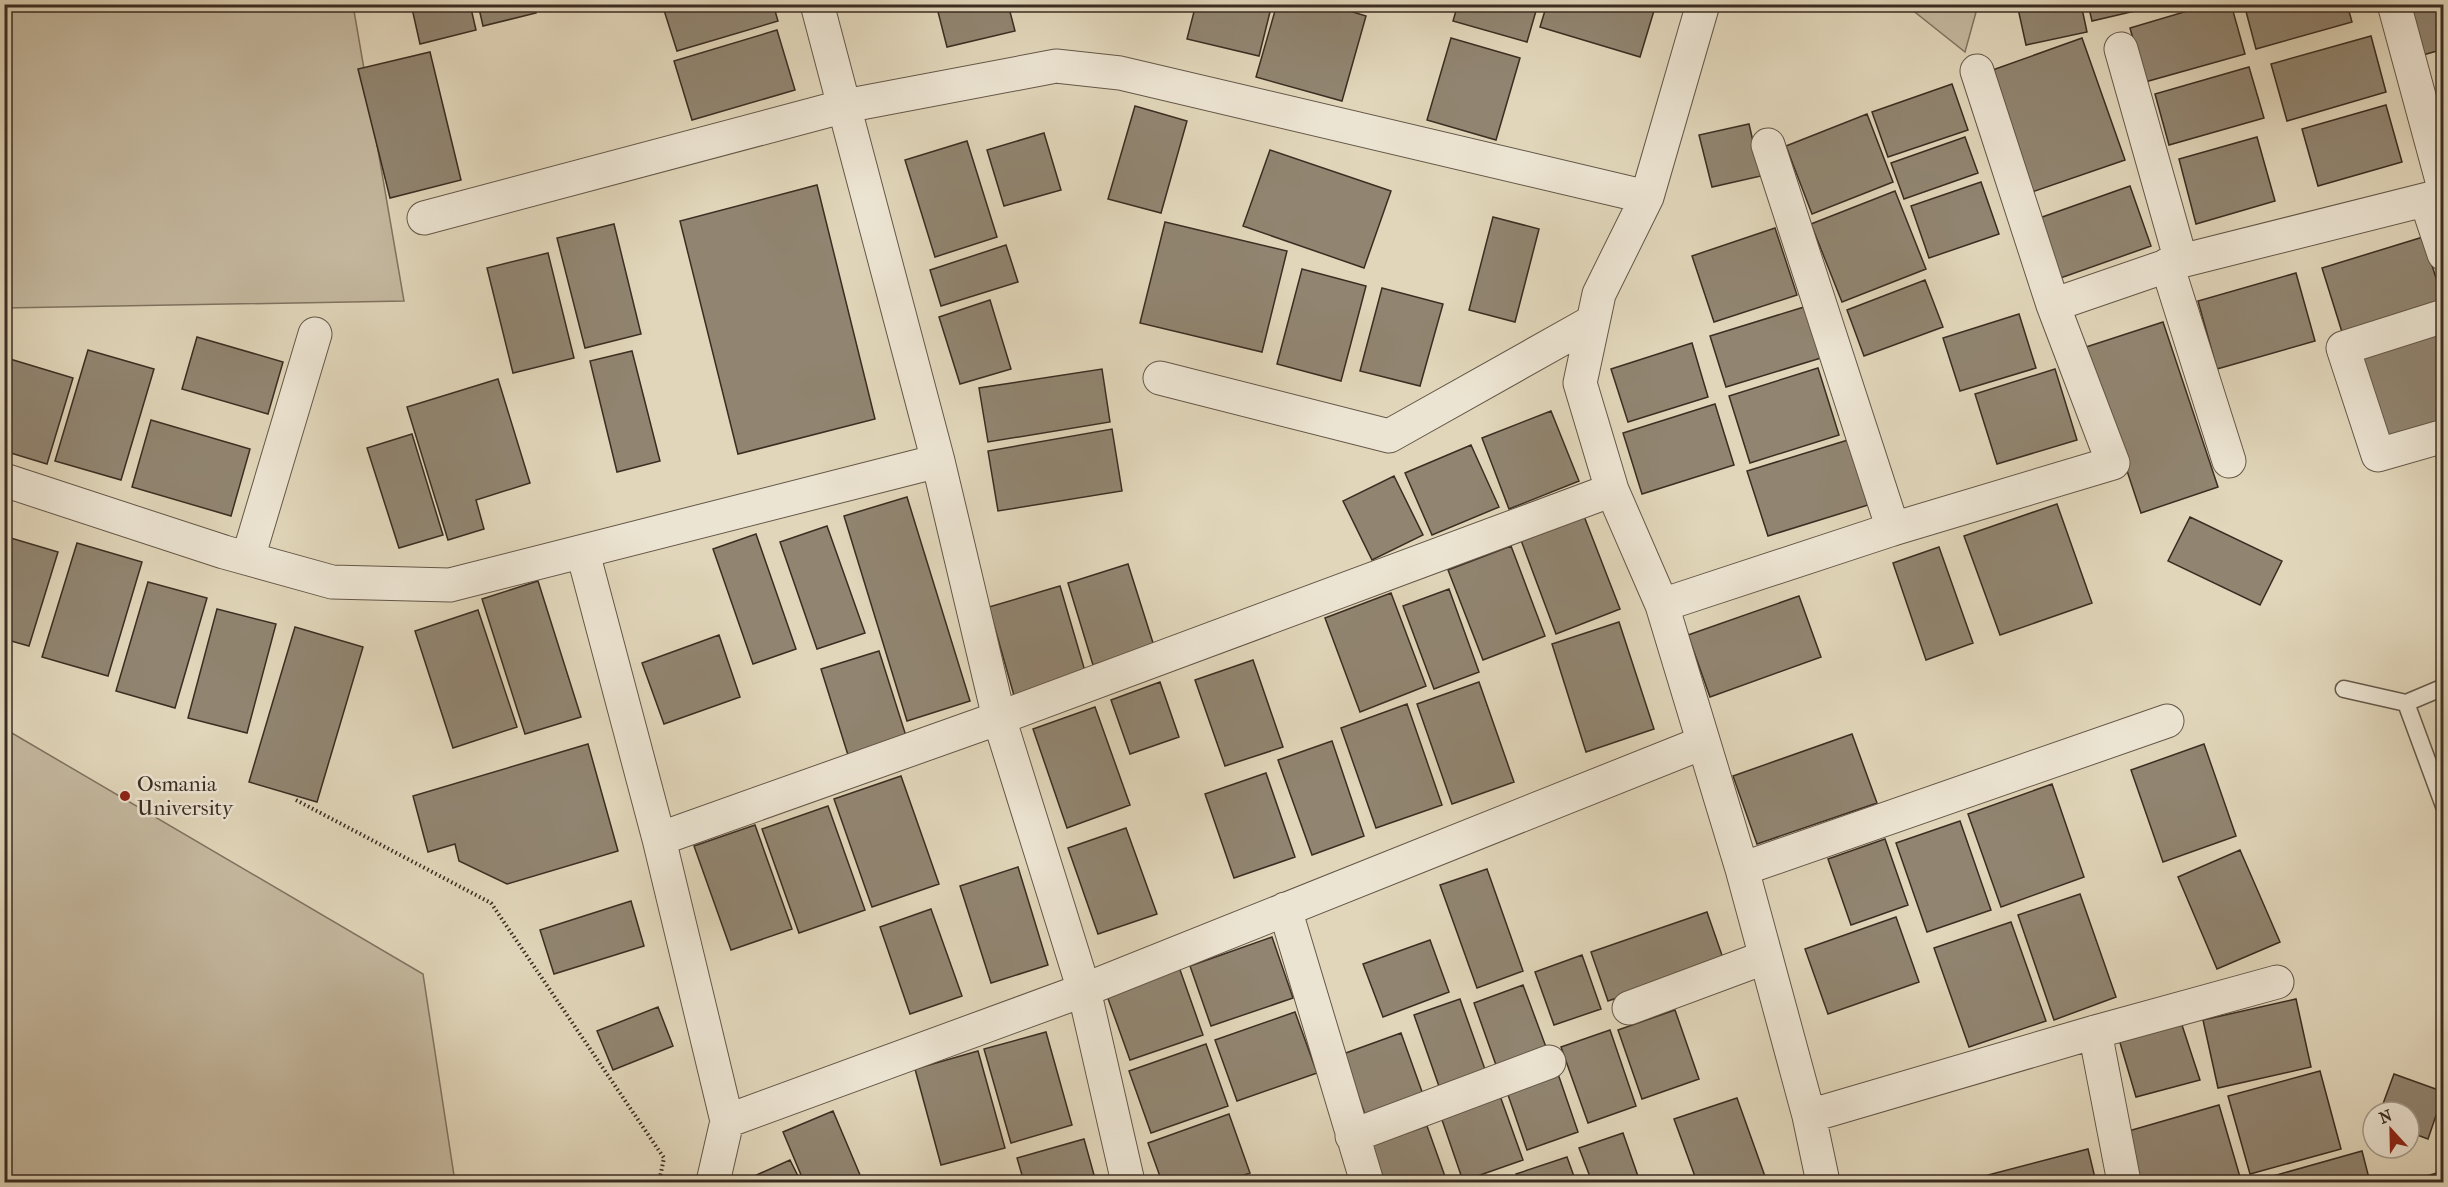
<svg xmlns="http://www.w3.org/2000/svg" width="2448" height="1187" viewBox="0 0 2448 1187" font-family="'IM FELL French Canon',serif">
	<rect width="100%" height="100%" fill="#e1d6ba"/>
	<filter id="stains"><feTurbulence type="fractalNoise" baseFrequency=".00333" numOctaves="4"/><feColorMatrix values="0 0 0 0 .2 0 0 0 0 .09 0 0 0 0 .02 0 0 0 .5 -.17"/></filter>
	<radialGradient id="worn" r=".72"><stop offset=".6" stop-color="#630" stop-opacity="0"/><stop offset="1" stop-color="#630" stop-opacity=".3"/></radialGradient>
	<path fill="#c5b9a0" stroke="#807361" stroke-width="1.5" d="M4,5H353L404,301L5,308Z
		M1906,5H1978L1965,52Z
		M5,729L423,974L455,1182H5Z"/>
	<path fill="#918571" stroke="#3b2d22" stroke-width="1.5" d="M411,4H470L476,30L420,44Z
		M478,4H534L536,13L483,26Z
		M662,4H773L778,21L677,51Z
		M936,4H1008L1015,31L947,47Z
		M1196,4H1272L1259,56L1187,39Z
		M1277,4H1327L1366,16L1342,101L1256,77Z
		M1458,4H1538L1527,42L1453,21Z
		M1547,4H1656L1640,57L1540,27Z
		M2017,4H2081L2087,32L2026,45Z
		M2088,4H2161V5L2092,21Z
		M2211,4H2231L2245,54L2145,82L2130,28Z
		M2244,4H2347L2352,22L2256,49Z
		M2409,4H2444V49L2423,55Z
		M777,30L795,90L692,120L674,61Z
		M2371,36L2386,92L2287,121L2271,64Z
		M1451,38L1520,58L1496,140L1427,120Z
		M2082,38L2125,160L2029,193L1987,72Z
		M430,52L461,180L390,198L358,69Z
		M2249,67L2264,118L2169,145L2155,94Z
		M1952,84L1968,130L1888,157L1872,112Z
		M2386,105L2402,162L2318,186L2302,129Z
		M1135,106L1187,121L1161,213L1108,199Z
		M1867,114L1893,182L1812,214L1786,146Z
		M1749,124L1761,176L1712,187L1699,135Z
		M1044,133L1061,190L1004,206L987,150Z
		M1965,137L1978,173L1904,199L1891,163Z
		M2257,137L2275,201L2196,224L2179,159Z
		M967,141L997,237L935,257L905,160Z
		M1270,150L1391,191L1364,268L1243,226Z
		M1981,182L1999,234L1929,258L1911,206Z
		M817,185L875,419L738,454L680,221Z
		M2130,186L2151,246L2052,281L2031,221Z
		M1895,191L1926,269L1842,302L1811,224Z
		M1493,217L1539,229L1515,322L1469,310Z
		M1165,222L1287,251L1262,352L1140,323Z
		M614,224L641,334L585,348L557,238Z
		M1775,228L1797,295L1714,322L1692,256Z
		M2423,237L2443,300L2342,332L2322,268Z
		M1006,245L1018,282L941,306L930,270Z
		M548,253L574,358L513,373L487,268Z
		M1302,269L1366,286L1341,381L1277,364Z
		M2296,273L2315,341L2217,369L2198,301Z
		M1925,280L1943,327L1864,356L1847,310Z
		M1382,288L1443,304L1420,386L1360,371Z
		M990,300L1011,369L960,384L939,317Z
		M1804,307L1821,358L1726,387L1710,336Z
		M2019,314L2036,368L1960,391L1943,338Z
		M2163,322L2218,487L2141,513L2086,347Z
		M2444,333V433L2381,452L2353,360Z
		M197,337L283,362L268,414L182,389Z
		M1692,343L1708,397L1628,422L1611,369Z
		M88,350L154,369L121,480L55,461Z
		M632,351L660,461L617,472L590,361Z
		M10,359L73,378L47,464L4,451V377Z
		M1818,368L1839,435L1750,463L1729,396Z
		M1102,369L1110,422L988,442L979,388Z
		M2055,369L2077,440L1997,464L1975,394Z
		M498,379L530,483L476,500L484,529L448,540L407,407Z
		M1715,404L1734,465L1642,494L1623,433Z
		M1551,411L1579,481L1509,509L1482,438Z
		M151,420L250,449L231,516L132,487Z
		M1112,429L1122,491L998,511L988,451Z
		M412,434L443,535L399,548L367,448Z
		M1848,440L1868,505L1768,536L1747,471Z
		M1471,445L1499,507L1432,535L1405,473Z
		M1394,476L1423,535L1372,560L1343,501Z
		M907,497L970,701L907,721L844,516Z
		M2057,504L2092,603L2000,635L1964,536Z
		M1582,511L1620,609L1556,634L1519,535Z
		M2190,517L2282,561L2260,605L2168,561Z
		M827,526L865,633L817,649L780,542Z
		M756,534L796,649L753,664L713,549Z
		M4,536L58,552L29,646L4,639Z
		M77,543L142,562L108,676L42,657Z
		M1511,546L1545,636L1483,660L1448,570Z
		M1939,547L1973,643L1926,660L1893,563Z
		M1128,564L1154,646L1093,665L1068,583Z
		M538,581L581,717L525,734L482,599Z
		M148,582L207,598L175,708L116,691Z
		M1060,586L1087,678L1015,699L989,607Z
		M1449,589L1479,672L1434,689L1403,606Z
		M1391,593L1426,686L1360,712L1325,618Z
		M1799,596L1821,657L1710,697L1688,635Z
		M217,609L276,624L247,733L188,718Z
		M478,610L517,727L453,748L415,631Z
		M1619,622L1654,729L1586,752L1552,644Z
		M295,627L363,647L317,802L249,782Z
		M719,635L740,697L664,724L642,663Z
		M879,651L906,736L848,755L821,669Z
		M1253,660L1283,747L1225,766L1195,680Z
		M1160,682L1179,737L1130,754L1111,700Z
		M1479,682L1514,782L1452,804L1417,704Z
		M1407,704L1442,805L1376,828L1341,728Z
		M1095,707L1130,805L1067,828L1033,729Z
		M1852,734L1877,803L1757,844L1733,776Z
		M1332,741L1364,836L1312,855L1278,760Z
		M588,744L618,851L507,884L459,861L455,844L428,852L413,796Z
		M2204,744L2236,836L2163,862L2131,770Z
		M1266,773L1295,857L1234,878L1205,794Z
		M901,776L939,884L872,907L834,799Z
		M2052,784L2084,877L2001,907L1968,814Z
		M828,806L865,910L799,933L762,829Z
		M1960,821L1991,910L1927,932L1896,843Z
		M755,825L792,929L731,950L694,846Z
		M1126,828L1157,914L1098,934L1068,848Z
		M1885,839L1908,905L1851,925L1828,859Z
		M2240,850L2280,942L2217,969L2178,877Z
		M1018,867L1048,965L991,983L960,886Z
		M1487,869L1523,971L1477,988L1440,885Z
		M2080,894L2116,997L2054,1020L2018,915Z
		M631,901L644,946L554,974L540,930Z
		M931,909L962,996L910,1014L880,927Z
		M1707,912L1724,961L1608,1001L1591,952Z
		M1896,917L1919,982L1828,1014L1805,949Z
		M2011,922L2046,1021L1969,1047L1934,948Z
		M1272,937L1293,998L1211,1026L1190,966Z
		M1430,940L1449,992L1383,1017L1363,964Z
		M1582,955L1601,1009L1554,1025L1535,972Z
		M1179,967L1203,1035L1130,1060L1106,993Z
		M1523,985L1546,1047L1496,1065L1474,1003Z
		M1460,999L1487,1075L1441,1092L1414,1015Z
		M2296,999L2311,1067L2218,1088L2203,1020Z
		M658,1007L673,1046L613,1070L597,1031Z
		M1675,1010L1699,1079L1642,1099L1618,1030Z
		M1295,1012L1317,1073L1237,1101L1215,1040Z
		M2180,1019L2200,1080L2136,1097L2118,1036Z
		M1610,1030L1636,1106L1588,1123L1561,1047Z
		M1046,1032L1072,1125L1011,1143L984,1049Z
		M1401,1033L1425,1100L1367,1120L1343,1054Z
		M1206,1044L1228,1106L1151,1133L1129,1071Z
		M978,1051L1005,1148L941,1165L915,1069Z
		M1557,1071L1578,1132L1527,1150L1506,1089Z
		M2320,1071L2341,1149L2250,1174L2228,1096Z
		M2394,1074L2444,1092L2428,1139L2409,1132V1112H2380Z
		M1499,1093L1523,1160L1463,1181L1440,1114Z
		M1737,1098L1767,1182H1697L1674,1119Z
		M2219,1105L2240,1177L2220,1182H2139L2125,1132Z
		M833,1111L863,1182H804L783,1132Z
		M1229,1114L1250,1173L1224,1182H1162L1148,1143Z
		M1427,1126L1447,1182H1385L1371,1145Z
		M1623,1133L1640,1182H1592L1579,1148Z
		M1084,1139L1096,1182H1024L1017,1158Z
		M2088,1149L2096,1182H1990L1988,1175Z
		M2362,1151L2370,1182H2275L2273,1176Z
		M1567,1157L1576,1182H1519L1516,1174Z
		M790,1160L801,1182H741Z
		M2444,1171V1182H2408V1181Z"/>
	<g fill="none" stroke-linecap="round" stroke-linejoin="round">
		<g stroke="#645748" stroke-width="19">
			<path id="service" d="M2344,689L2406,703L2444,687
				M2406,703L2444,806"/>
		</g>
		<g stroke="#645748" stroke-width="35">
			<path id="minor" d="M817,4L938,461L999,718L1084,990L1128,1182
				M1703,4L1647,197L1599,294L1580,383L1612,490L1662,605L1742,869L1809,1116L1823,1182
				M2394,4L2444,188
				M2121,49L2181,261
				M1768,145L1893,529
				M2426,200L2444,254
				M424,218L845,106L1056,66L1120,73L1647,197
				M2167,265L2229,461
				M2053,305L2181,261L2444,195
				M2444,316L2343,348L2378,455L2444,436
				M1160,378L1389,436L1592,322
				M4,480L224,552L332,582L450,585L938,461
				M583,553L659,839L727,1121L713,1182
				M248,558L315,334
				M1662,605L1893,529L2113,463L2053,305L1977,71
				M659,839L999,718L1612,490
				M1742,869L2167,721
				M1285,909L1367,1182
				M1629,1008L1766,957
				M2095,1032L2124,1182
				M1809,1116L2095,1032L2277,982
				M727,1121L1084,990L1702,743
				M1352,1136L1549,1062"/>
		</g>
		<path stroke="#3b2d22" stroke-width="4" stroke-dasharray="1.5 3" stroke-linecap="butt" d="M296,800L491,903L664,1158L659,1182"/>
		<use href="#service" stroke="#ece4d2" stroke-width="16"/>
		<use href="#minor" stroke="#ece4d2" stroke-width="33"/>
	</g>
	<circle fill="#8f2418" stroke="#ece4d2" stroke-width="2" cx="125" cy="796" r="6"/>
	<g text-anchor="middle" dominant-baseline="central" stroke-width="5" stroke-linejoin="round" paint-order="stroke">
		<g font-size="21" fill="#3b2d22" stroke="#ece4d2" text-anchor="start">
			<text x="137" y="784">Osmania<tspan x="137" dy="24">University</tspan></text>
		</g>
	</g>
	<rect width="2448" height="1187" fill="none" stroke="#e1d6ba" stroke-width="24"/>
	<rect x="6" y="6" width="2436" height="1175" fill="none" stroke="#3b2d22" stroke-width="3"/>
	<rect x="12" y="12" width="2424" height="1163" fill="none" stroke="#3b2d22" stroke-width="1.5"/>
	<g transform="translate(2391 1130) rotate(338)"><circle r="28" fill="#ece4d2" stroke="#a59b8c" stroke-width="1.5"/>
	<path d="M0-4.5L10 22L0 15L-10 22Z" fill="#8f2418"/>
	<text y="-9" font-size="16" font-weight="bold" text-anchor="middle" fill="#3b2d22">N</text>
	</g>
	<rect width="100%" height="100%" filter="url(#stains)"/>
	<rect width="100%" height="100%" fill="url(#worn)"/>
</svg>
